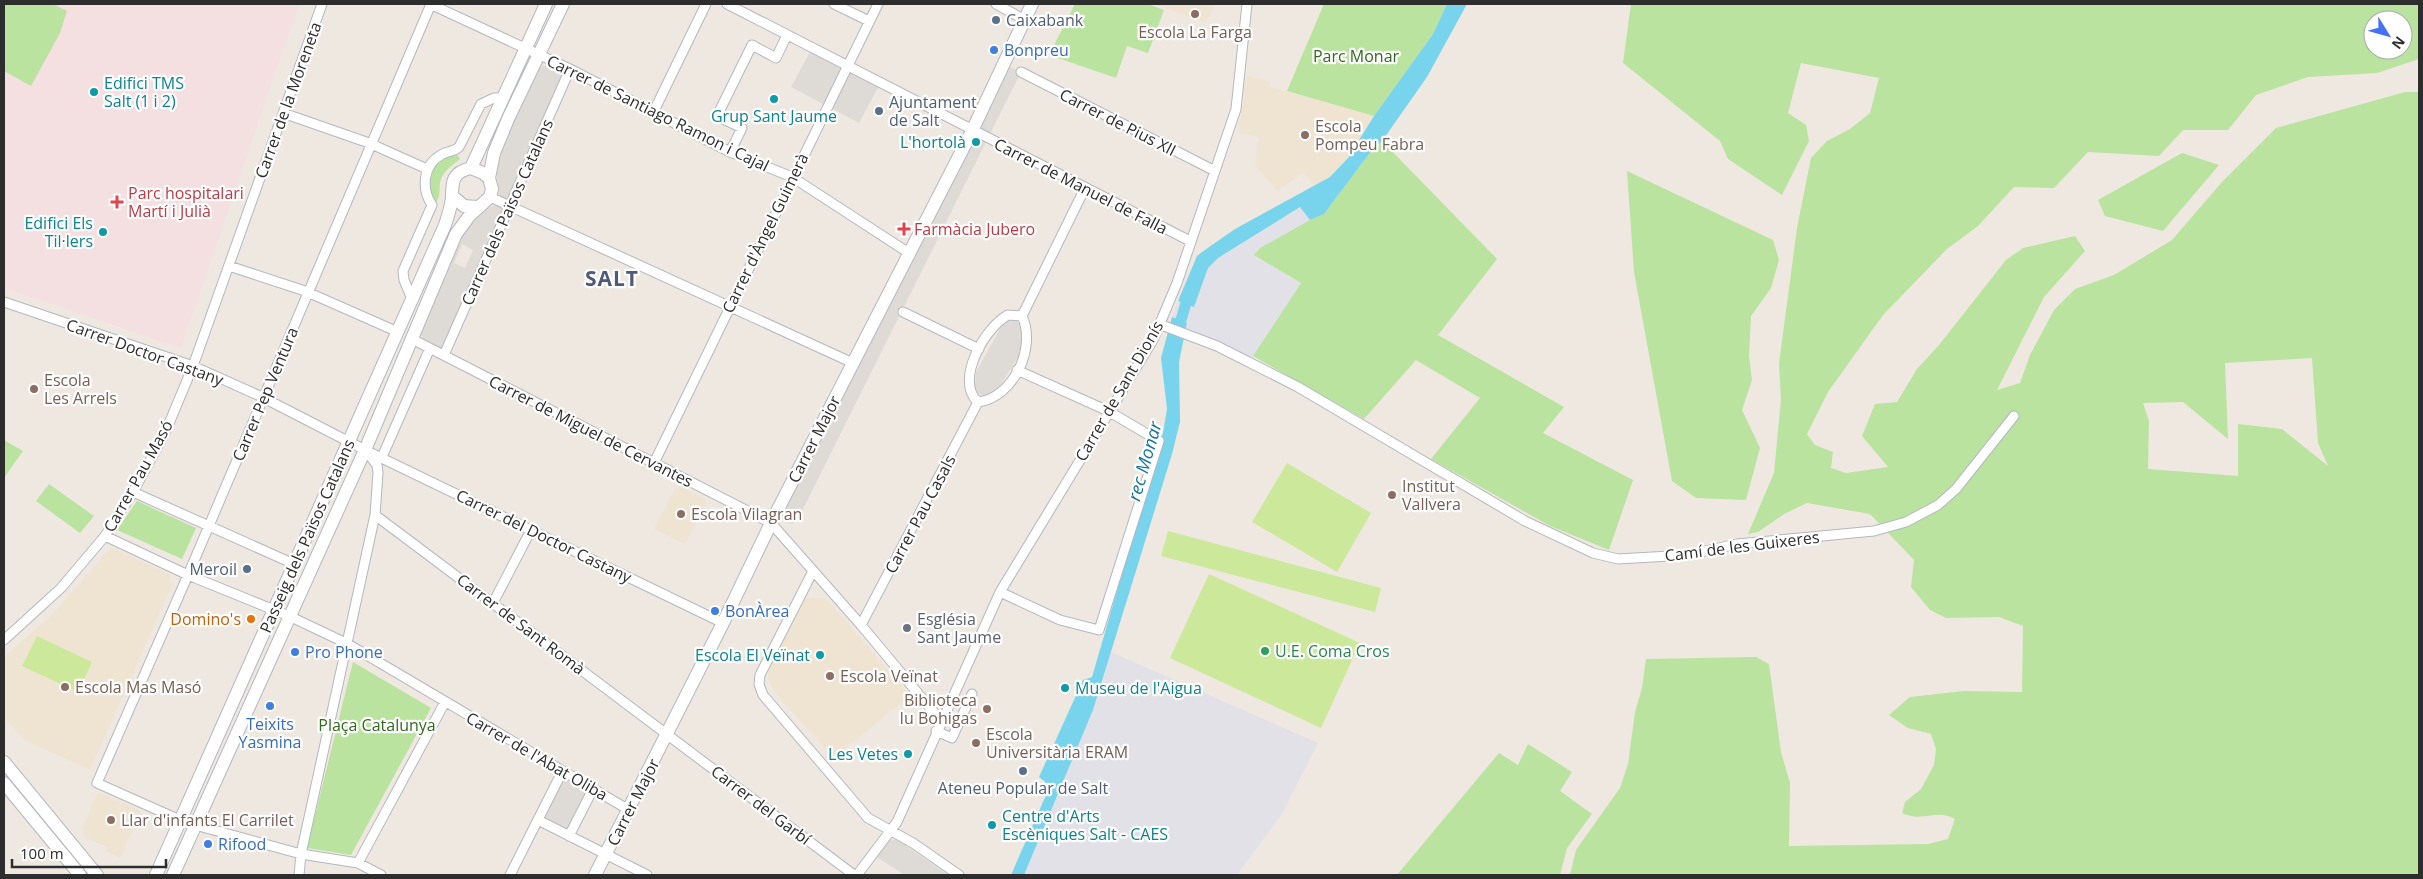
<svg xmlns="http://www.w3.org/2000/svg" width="2423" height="879" viewBox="0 0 2423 879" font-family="'Open Sans',sans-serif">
	<rect width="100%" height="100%" fill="#eee8e1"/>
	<path fill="#e2e1e7" d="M1301,207L1310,220L1255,255L1301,283L1249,363L1169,327L1178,301L1194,306L1208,268L1218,258Z
		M1111,652L1318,743L1282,814L1237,875H1024L1093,710Z"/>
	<path fill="#efe4d1" d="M1154,4H1214L1206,23Z
		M1247,76L1270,81L1271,87L1374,116L1348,158L1330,177L1316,186L1303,173L1277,191L1255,165L1259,137L1238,133L1244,96L1241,95Z
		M677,485L707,500L685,544L654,529Z
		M111,547L171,575L169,581L173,583L90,770L25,740L4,718V657L52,615Z
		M805,598H826L910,696L833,758L773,690L768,680V672Z
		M98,792L141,811L120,858L106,851L107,847L86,838L82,829Z"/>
	<path fill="#f4dfe1" d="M4,4H299L181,348L4,288Z"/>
	<path fill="#bae39f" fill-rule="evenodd" d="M4,4H53L67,11L60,33L31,86L4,71Z
		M1075,4H1148L1164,10L1148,53L1127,46L1116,78L1049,55Z
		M1324,4H1447L1433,34L1374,116L1287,91Z
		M1631,4H2419V59L2377,73L2308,77L2256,95L2228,130H2183L2159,156L2088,152L2054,188L2014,187L1978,226L1947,249L1883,315L1828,392L1807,434L1815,445L1833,452L1831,468L1846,473L1888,467L1862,436L1875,404L1897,402L1917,369L1939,345L2006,260L2023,248L2075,236L2085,251L2044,297L1997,390L2020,383L2030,355L2054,310L2075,289L2114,275L2172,240L2222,182L2276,128L2405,92H2419V875H1570L1576,850L1620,788L1628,764L1635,712L1642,688L1646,659L1756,657L1769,664L1781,752L1790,783L1789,846L1928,844L1948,839L1955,819C1936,808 1923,823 1902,813L1905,802L1921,789L1934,765L1936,749L1931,734L1908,728L1889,715L1910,697L1964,691L2022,692L2023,626L1999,617L1946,618L1930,610L1911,587L1914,560L1870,514L1807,503L1784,514L1758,532L1748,534L1774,473L1781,399L1779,364L1797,228L1811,158L1827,141L1850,129L1870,113L1879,78L1801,63L1788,113L1806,125L1809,141L1782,195L1728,159L1720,141L1623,63ZM2373,20H2403V50H2373ZM2312,358L2318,443L2328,466L2282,429L2238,424V476L2148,469L2149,421L2143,403L2183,402L2228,439L2225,363Z
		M1382,141L1497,259L1438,335L1564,407L1543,433L1633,480L1609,550L1550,526L1431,459L1480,398L1416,360L1364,419L1253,356L1301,283L1254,255L1260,248L1310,220L1324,214L1369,154Z
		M2182,153L2219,165L2163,231L2105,216L2098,200Z
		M457,154L460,159C452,166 442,171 440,183C439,190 441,196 436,202L432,200C426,174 430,159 457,154Z
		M1627,171L1773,240L1779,260L1771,288L1751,316L1749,356L1752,380L1742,410L1760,448L1746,500L1696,498L1672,481L1634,272Z
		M4,440L23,451L4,478Z
		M49,484L94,516L80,533L36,501Z
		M137,501L196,528L182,559L117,530Z
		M353,662L431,708L351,855L307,848Z
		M1528,744L1572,772L1560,791L1592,814L1567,848L1560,875H1397L1499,753L1518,765Z"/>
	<path fill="#cce99b" d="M1287,463L1371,513L1337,572L1252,522Z
		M1168,531L1381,588L1375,612L1161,556Z
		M1209,574L1360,643L1321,728L1170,658Z
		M37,636L92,662L78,692L22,666Z"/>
	<path fill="#dedbd7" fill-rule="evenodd" d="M812,48L880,84L859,123L791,87Z
		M551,65L564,73L508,202L500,198L499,193L496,171L500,150L537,71L543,66Z
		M1008,66L1021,72L797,521L793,524L786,523L779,517Z
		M492,206H500L505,209L443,347L439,349L424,340L420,333L462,234L474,219ZM462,244L473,250L465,268L454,263Z
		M1009,321H1017L1022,329L1023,342L1017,358L1002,383L993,393L983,396L977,393L975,386L976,372L1001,327Z
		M562,772L592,790L569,834L540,820Z
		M896,839L948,875H905L875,856L888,841Z"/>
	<path fill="#77d4ec" d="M1447,4H1467L1427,77L1382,141L1369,154L1324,214L1310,220L1300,207L1218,258L1208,268L1194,307L1178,301L1197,256L1202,252L1235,229L1330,177L1348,158L1374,116L1433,34Z
		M1172,317L1187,323L1179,362L1180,422L1172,454L1093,710L1024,875H1011L1050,786L1039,777L1083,680L1092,677L1163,433L1167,409L1161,358Z"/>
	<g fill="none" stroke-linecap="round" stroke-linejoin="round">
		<path stroke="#77d4ec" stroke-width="11" d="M1177,334L1190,289"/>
		<g stroke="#b4b7c0" stroke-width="11">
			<path id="street" d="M430,4L570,69L730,152L792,177L909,253
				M727,4L1190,241
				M834,4L869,21
				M996,4L1025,20
				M1021,72L1215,171
				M283,113L369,143L427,169
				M653,113L706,4
				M730,152L742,128L717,116L752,45L776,58L787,35
				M490,197L853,363
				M229,266L305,291L398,332
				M412,299L404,280L403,271L432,205C421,189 423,165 441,155C447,151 454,152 459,147L481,104L494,98H502
				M4,302L193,366L260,396L365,450L723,623
				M903,312L979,349
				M1008,315L1022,316C1037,348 1013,398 978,402C954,381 985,327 1008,315Z
				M1022,316L1085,188
				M1159,324L1217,346L1298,387L1525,521L1593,553L1618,559L1687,555L1737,544L1874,531L1906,522L1938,505L1956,489L2014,416
				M412,339L771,523L861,625L941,721
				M444,355L570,69
				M366,451L377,465L378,473L375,515L301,854L358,863L445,702
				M382,457L430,348
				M654,463L878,4
				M133,492L294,564
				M375,515L854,875
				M105,536L188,575L289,616L348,644L629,810
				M813,571L760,675L759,684L763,695L868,818L913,843L959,875
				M1000,592L1060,620L1099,630L1159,441L1108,411L1017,370
				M493,603L531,530
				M861,625L978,402
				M4,640L61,588L105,536L133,492L165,433L193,366L322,4
				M936,731L952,738L972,694
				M180,820L97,783L188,575L431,4
				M538,820L647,875
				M195,825L301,854L299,875
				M569,836L593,789
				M358,863L381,875
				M510,875L562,772
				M857,875L897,822L1000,592L1153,340L1177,283L1236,109L1247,4"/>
		</g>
		<g stroke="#b4b7c0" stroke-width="14">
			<path id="secondary" d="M471,168L546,4
				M452,196L464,206L477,207
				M4,762L97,875
				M4,783L80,875
				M156,875L445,225C448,216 451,207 452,198C452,182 452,172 471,168L483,173L489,178
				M173,875L365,450L456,234L470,215L490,197L492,189L489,178L494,153L508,119L563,4
				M595,875L723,623L771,523L972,131L1032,4"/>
		</g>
		<use href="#street" stroke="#fff" stroke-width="9"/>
		<use href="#secondary" stroke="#fff" stroke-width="12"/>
	</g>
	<g fill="#8d6e63" stroke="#fff" stroke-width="2">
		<circle cx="1195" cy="14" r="5"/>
		<circle cx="1305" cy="135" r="5"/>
		<circle cx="34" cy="389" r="5"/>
		<circle cx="1392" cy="495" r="5"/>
		<circle cx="681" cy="514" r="5"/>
		<circle cx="830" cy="676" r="5"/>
		<circle cx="65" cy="687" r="5"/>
		<circle cx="987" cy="709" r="5"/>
		<circle cx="976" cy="743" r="5"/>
		<circle cx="111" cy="820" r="5"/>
	</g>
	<g fill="#5c6f8a" stroke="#fff" stroke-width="2">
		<circle cx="996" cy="20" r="5"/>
		<circle cx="879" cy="111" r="5"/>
		<circle cx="247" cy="569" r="5"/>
		<circle cx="1023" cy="771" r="5"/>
	</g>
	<g fill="#3f7fe0" stroke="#fff" stroke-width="2">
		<circle cx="994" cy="50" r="5"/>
		<circle cx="715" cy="611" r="5"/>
		<circle cx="295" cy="652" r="5"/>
		<circle cx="270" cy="706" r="5"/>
		<circle cx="208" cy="844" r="5"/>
	</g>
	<g fill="#0f9aa8" stroke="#fff" stroke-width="2">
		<circle cx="94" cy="92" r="5"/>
		<circle cx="774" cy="99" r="5"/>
		<circle cx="976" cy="142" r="5"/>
		<circle cx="103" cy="232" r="5"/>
		<circle cx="820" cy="655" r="5"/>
		<circle cx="1065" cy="688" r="5"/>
		<circle cx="908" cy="754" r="5"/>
		<circle cx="992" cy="825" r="5"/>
	</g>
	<g fill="#e0444e" stroke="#fff" stroke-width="2">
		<path d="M114.5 194.5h5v5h5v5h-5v5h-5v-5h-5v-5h5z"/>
		<path d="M901.5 221.5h5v5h5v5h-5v5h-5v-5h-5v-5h5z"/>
	</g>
	<circle fill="#e8710a" stroke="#fff" stroke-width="2" cx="251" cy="619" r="5"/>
	<circle fill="#6b7280" stroke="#fff" stroke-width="2" cx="907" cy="628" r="5"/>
	<circle fill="#2e9e5b" stroke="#fff" stroke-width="2" cx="1265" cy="651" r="5"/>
	<g text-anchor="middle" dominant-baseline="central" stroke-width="4.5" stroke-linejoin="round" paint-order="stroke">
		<g font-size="16" fill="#4e5e75" stroke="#fff" text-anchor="start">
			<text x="1006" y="20">Caixabank</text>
			<text x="889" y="102">Ajuntament<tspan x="889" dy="18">de Salt</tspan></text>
			<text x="237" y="569" text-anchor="end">Meroil</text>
			<text x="1023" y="788" text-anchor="middle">Ateneu Popular de Salt</text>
		</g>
		<g font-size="16" fill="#785e54" stroke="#fff" text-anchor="start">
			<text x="1195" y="32" text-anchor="middle">Escola La Farga</text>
			<text x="1315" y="126">Escola<tspan x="1315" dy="18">Pompeu Fabra</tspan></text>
			<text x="44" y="380">Escola<tspan x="44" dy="18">Les Arrels</tspan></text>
			<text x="1402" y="486">Institut<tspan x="1402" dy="18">Vallvera</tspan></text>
			<text x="691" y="514">Escola Vilagran</text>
			<text x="840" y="676">Escola Veïnat</text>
			<text x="75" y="687">Escola Mas Masó</text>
			<text x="977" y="700" text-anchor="end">Biblioteca<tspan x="977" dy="18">Iu Bohigas</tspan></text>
			<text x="986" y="734">Escola<tspan x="986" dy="18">Universitària ERAM</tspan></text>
			<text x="121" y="820">Llar d'infants El Carrilet</text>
		</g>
		<g font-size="16" fill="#366cbe" stroke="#fff" text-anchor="start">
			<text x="1004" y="50">Bonpreu</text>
			<text x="725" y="611">BonÀrea</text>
			<text x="305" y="652">Pro Phone</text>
			<text x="270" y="724" text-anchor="middle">Teixits<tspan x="270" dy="18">Yasmina</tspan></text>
			<text x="218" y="844">Rifood</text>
		</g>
		<g font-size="16" fill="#316b1d" stroke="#fff">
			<text x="1356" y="56">Parc Monar</text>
			<text x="377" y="725">Plaça Catalunya</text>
		</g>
		<g font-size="16" fill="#0d838f" stroke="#fff" text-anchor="end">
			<text x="104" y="83" text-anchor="start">Edifici TMS<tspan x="104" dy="18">Salt (1 i 2)</tspan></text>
			<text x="774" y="116" text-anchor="middle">Grup Sant Jaume</text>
			<text x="966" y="142">L'hortolà</text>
			<text x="93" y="223">Edifici Els<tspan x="93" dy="18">Til·lers</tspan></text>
			<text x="810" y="655">Escola El Veïnat</text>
			<text x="1075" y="688" text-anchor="start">Museu de l'Aigua</text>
			<text x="898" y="754">Les Vetes</text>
			<text x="1002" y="816" text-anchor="start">Centre d'Arts<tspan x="1002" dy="18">Escèniques Salt - CAES</tspan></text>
		</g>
		<g font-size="16" fill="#2d2d2d" stroke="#fff">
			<text transform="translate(288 100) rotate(-70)">Carrer de la Moreneta</text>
			<text transform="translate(658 113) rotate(26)">Carrer de Santiago Ramon i Cajal</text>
			<text transform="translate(1118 122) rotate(27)">Carrer de Pius XII</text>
			<text transform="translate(1081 186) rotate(27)">Carrer de Manuel de Falla</text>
			<text transform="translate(507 212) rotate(-66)">Carrer dels Països Catalans</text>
			<text transform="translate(765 233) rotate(-64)">Carrer d'Àngel Guimerà</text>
			<text transform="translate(145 352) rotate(20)">Carrer Doctor Castany</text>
			<text transform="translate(1119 391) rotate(-60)">Carrer de Sant Dionís</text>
			<text transform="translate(265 394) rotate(-67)">Carrer Pep Ventura</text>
			<text transform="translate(591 431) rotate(27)">Carrer de Miguel de Cervantes</text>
			<text transform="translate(814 439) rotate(-63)">Carrer Major</text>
			<text transform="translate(138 476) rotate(-61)">Carrer Pau Masó</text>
			<text transform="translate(920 514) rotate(-62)">Carrer Pau Casals</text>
			<text transform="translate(307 536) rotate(-66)">Passeig dels Països Catalans</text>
			<text transform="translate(544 536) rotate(26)">Carrer del Doctor Castany</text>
			<text transform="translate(1742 546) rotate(-7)">Camí de les Guixeres</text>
			<text transform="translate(521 624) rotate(37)">Carrer de Sant Romà</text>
			<text transform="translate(537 756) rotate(30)">Carrer de l'Abat Oliba</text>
			<text transform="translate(633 802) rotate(-63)">Carrer Major</text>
			<text transform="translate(761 805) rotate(37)">Carrer del Garbí</text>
		</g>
		<g font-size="16" fill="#be3a42" stroke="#fff" text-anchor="start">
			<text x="128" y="193">Parc hospitalari<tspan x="128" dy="18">Martí i Julià</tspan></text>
			<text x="914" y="229">Farmàcia Jubero</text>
		</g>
		<g font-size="16" fill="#c56008" stroke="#fff" text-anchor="end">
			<text x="241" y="619">Domino's</text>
		</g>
		<g font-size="16" fill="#5b616d" stroke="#fff" text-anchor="start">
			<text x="917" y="619">Església<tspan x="917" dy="18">Sant Jaume</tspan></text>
		</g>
		<g font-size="16" fill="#27864d" stroke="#fff" text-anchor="start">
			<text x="1275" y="651">U.E. Coma Cros</text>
		</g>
		<g font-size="18" font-style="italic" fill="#11759e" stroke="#fff">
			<text transform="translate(1144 461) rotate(-74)">rec Monar</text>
		</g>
		<g font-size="21" font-weight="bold" letter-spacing="1" fill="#4e597e" stroke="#fff">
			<text x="612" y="278">SALT</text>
		</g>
	</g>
	<rect width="2423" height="879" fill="none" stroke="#2d2d2d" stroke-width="10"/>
	<g transform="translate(2388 35) rotate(127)"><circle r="24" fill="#ffffff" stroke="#ababab"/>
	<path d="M0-4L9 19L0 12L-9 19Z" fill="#4670f6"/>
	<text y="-8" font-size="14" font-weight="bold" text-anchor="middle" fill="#2d2d2d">N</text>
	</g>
	<path d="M12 859v8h154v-8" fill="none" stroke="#2d2d2d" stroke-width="2.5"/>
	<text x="20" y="859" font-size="15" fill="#2d2d2d" stroke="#ffffff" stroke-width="4" paint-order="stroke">100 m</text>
</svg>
